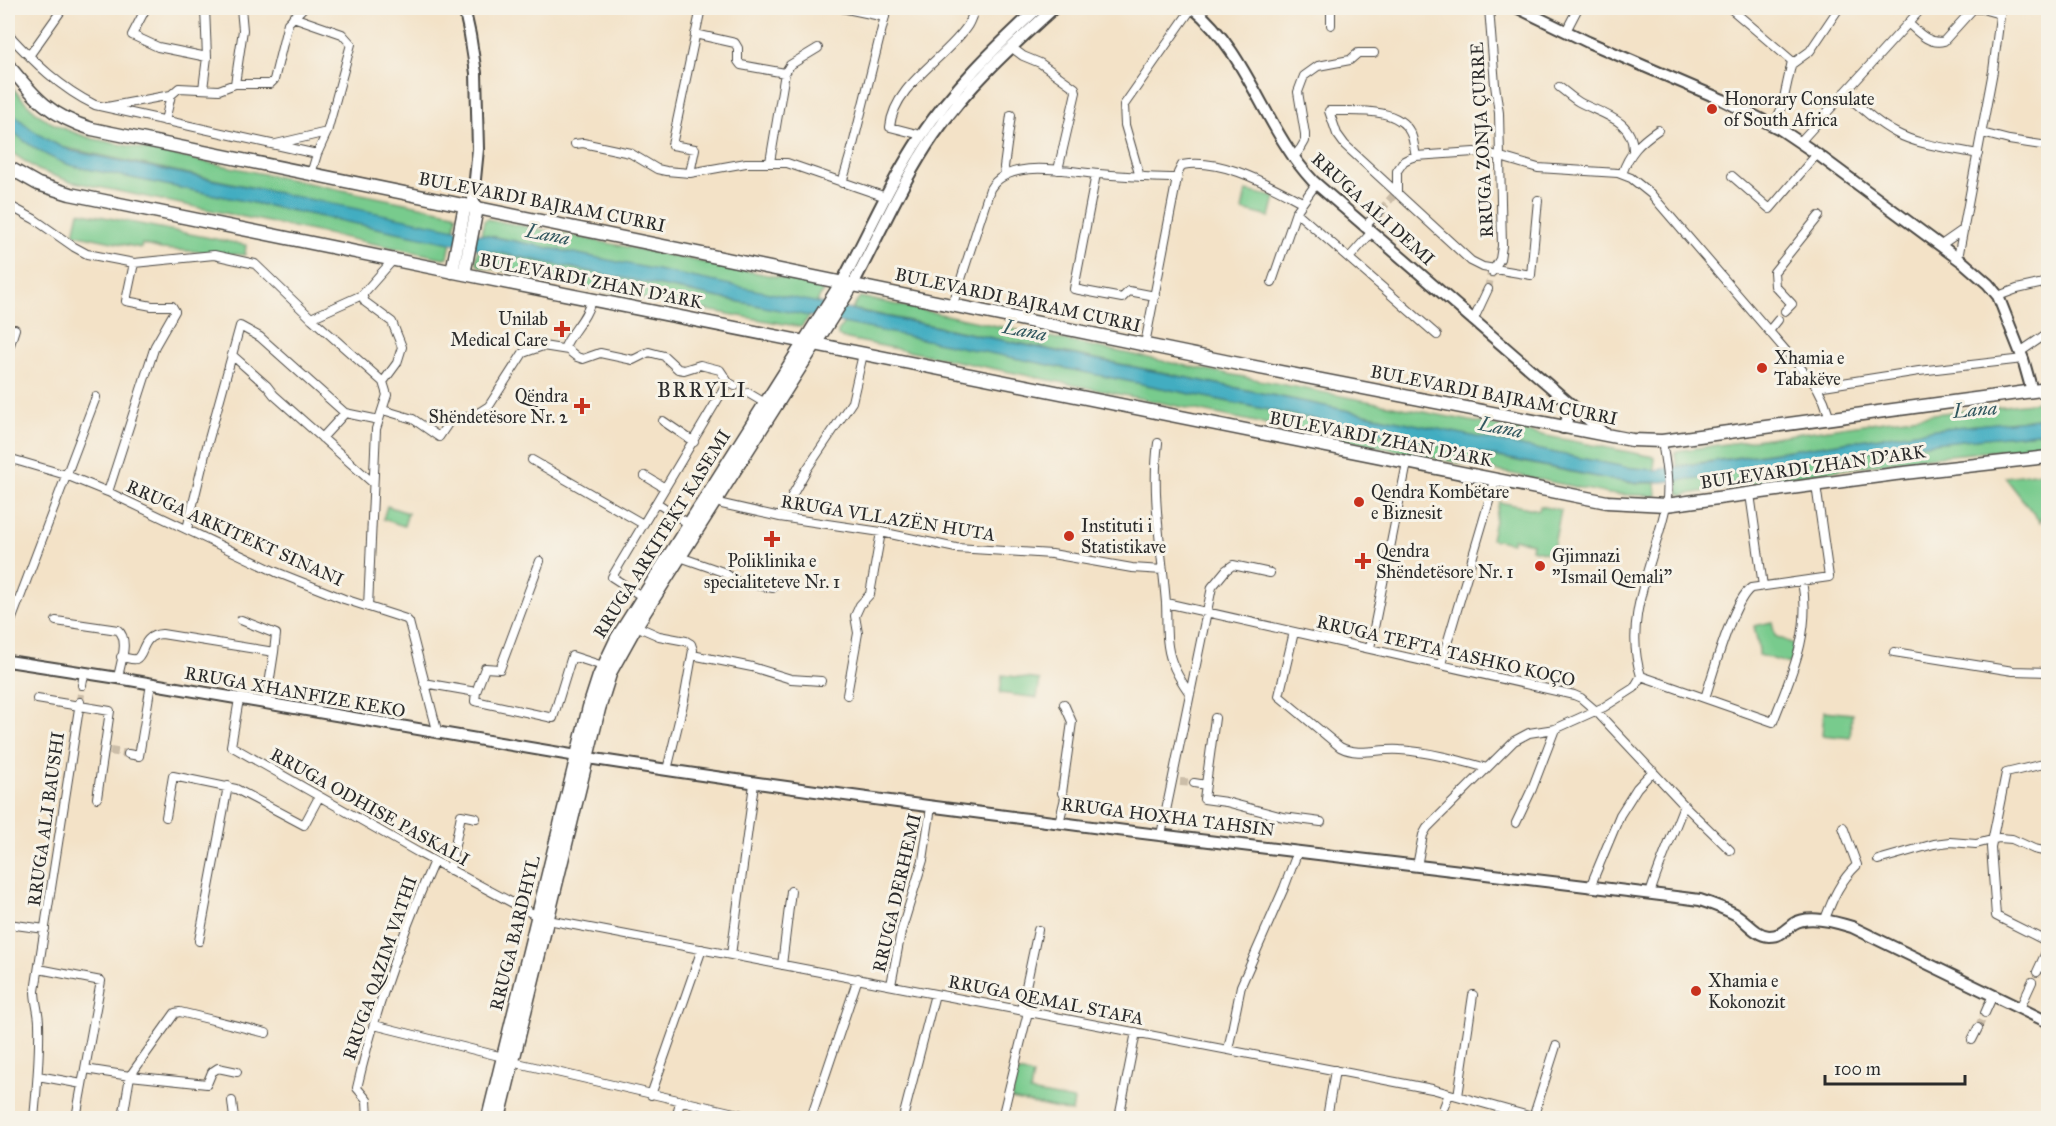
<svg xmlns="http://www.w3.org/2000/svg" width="2056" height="1126" viewBox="0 0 2056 1126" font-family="'IM FELL Great Primer',serif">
	<rect width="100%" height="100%" fill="#f7f3e8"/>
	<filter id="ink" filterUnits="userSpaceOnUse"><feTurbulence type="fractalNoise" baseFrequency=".0167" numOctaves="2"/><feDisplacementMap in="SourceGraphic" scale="12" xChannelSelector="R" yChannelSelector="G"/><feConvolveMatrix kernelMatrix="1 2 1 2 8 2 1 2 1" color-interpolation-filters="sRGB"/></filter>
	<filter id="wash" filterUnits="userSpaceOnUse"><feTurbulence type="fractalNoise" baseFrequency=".008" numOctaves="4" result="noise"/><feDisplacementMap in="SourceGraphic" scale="24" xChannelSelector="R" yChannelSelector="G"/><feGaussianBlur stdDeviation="1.35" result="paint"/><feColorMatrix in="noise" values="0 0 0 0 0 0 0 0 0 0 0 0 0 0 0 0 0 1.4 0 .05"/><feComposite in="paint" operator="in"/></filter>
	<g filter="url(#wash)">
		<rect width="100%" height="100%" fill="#f3e2c7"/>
		<path fill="#78cb8d" stroke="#527b5c" stroke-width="1.5" d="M8,82C36,117 50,126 94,139L454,213L457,216L454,230L61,147L30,130L8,108Z
			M8,127C27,145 47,158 73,166L451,243L448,257L443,258L69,181L38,170L8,150Z
			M1246,191L1275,197L1270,217L1242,210Z
			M79,212L246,245L245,255L161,249L142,244L141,248L74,234Z
			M487,219L813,284L823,292L816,303L481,234L484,221Z
			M478,249L810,316L801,327L629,296L479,266L476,261Z
			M860,297L1172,363L1654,457L1655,470L1624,467L852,309Z
			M844,323L1581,474L1631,483H1656L1657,496L1609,494L1571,486L843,338L838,336V331Z
			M2048,401V418L1936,429L1677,466L1675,454L1677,451L1933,414Z
			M2048,432V446L1928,457L1795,476L1683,495L1679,494L1677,480L1799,460L1940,442Z
			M2048,471V503L2040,522L2005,477Z
			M1499,502L1539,510L1540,506L1561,510L1552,554L1531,549L1532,543L1513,539L1512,543L1491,539Z
			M387,506L408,513L404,526L383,519Z
			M1772,622L1775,636L1796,645L1790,664L1759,655V650L1754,626Z
			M1002,675L1040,680L1037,698L1000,693Z
			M1824,711L1852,714L1850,738L1822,735Z
			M1018,1072L1033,1075L1030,1092L1074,1100L1072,1112L1011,1099Z"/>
		<path fill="#42adc1" stroke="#366c76" stroke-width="1.5" d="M8,108C27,128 46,142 72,151L1624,467L1655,470L1936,429L2048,418V432C1965,440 1881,447 1798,460C1738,469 1674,489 1613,480L73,166C47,158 27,145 8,127Z"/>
	</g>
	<g filter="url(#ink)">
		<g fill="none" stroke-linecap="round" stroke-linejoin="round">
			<path stroke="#cbbda8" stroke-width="8" stroke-dasharray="8 4" stroke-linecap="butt" d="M1381,210L1393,196
				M1488,289L1491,273
				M80,702L82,685
				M110,751L128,754
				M1180,782L1194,783
				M1978,1028L1985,1013
				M1441,1118L1444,1107"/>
			<g stroke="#494642" stroke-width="10">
				<path id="street" d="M146,8L132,35L158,47L207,57
					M842,8L885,17
					M1489,8L1495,85L1499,113L1502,246L1500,259L1492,272
					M1730,8L1792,61L1782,107L1774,126
					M293,17L342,34L351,44L327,132L317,154L311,174
					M1908,23C1918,32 1929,45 1944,41L1973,9H1982L2000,14
					M1331,25V8
					M1566,31L1578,8
					M8,34C34,62 60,88 95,105L317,154
					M695,34L735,43L738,48V61L741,65L785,73
					M1011,47L1023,56L1040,63L1075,88L1076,92L1058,170
					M29,56L63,8
					M1792,64L1810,51L1839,8
					M235,84L243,30L241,8
					M1559,87C1566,92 1572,98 1579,102C1601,114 1633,119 1633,150
					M203,89L207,57L205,8
					M1844,93C1860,107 1877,123 1896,133C1920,146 1951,148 1978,154
					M107,107L171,95L179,88L219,90L235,84H270L274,80L288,23L303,8
					M165,121L171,95
					M1982,133L2009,140L2048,146
					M921,135L890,127C894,84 947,58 968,25C971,20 973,13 975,8
					M1800,142L1922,8
					M276,144L327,132
					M575,144L583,143L630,153L657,169L666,171L690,173L746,163H787L886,197
					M1416,156C1414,148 1414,139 1410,132C1396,106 1354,112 1329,111L1337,134L1345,145L1471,261L1483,267L1531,275L1538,200
					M1293,158L1301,148L1305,141V134L1298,92L1304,76L1318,66L1350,60L1358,53H1374
					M770,162L785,73L790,65L818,48
					M690,173L695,149L672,145L701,8
					M1096,174L1074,289L1122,298L1129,291L1155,296
					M1622,174C1629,153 1640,142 1658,130
					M1005,175L1004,167L1011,115
					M1732,176L1770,209L1817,154
					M1140,177L1125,125L1124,105L1192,8
					M842,183L852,149L887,8
					M1397,193V171L1404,161L1410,158L1416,156L1474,152L1487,153L1538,168L1618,173L1631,178L1651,194L1817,387L1824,401L1830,418
					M8,205L34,219L74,247L87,254L134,263L214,255L255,264L311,318L383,382L387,395L376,429L368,607
					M1296,212L1437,335
					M1364,227L1381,210
					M1941,245L1964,229
					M1349,258L1371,233
					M1958,258L1993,71L2001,8
					M1272,282L1296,212L1316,184
					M362,295L365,302L392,322L402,347L397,363L383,382
					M1998,296L2017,289L2048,282
					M953,304L990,189C1009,157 1068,172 1099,174C1125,176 1151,178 1177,178
					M1785,311L1792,304L1775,286L1774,272L1819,216
					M311,318L362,295L393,260
					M1473,321L1488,289
					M1769,331L1778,320
					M1145,344L1178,173L1182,165C1223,158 1267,184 1302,202
					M564,349C571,331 587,319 591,300
					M8,351L15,329
					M2020,352L2048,333
					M232,355L267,386L274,395L373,483
					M1817,387L1919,371L2023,359
					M748,393L765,403
					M383,410L413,419L439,437L451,419C464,420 478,414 489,406L523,353L543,346L568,350L577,357L583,359L600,353L633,360L649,352L664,356L678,369L684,370L700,365L720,370L728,382L735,386
					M663,421L694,442
					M322,438L345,413
					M1158,443C1151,494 1162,551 1166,603C1167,622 1165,644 1172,662C1176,674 1183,684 1190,694
					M8,458L66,475L108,492L276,572L344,599L406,619L409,622L438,734
					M532,460L643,524
					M645,476L665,488
					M108,492L155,346L175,311L172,306H152L126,301L134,263
					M1750,494L1763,586
					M716,501L722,504L780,517L881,532L956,548L1052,554L1132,568L1163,570
					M657,503L689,524
					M780,517L807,469L852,402L863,354
					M187,529L207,446L240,326L260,337L345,413L379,420
					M680,557L723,572L738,582L773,588
					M643,597L612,577L728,382
					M1166,603L1574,695L1581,698L1596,711L1684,805L1730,850
					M241,620L276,634L274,652
					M56,621L118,630C130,640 120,664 118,678
					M636,626L659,636L686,641L691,644L693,650L684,700L667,770
					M8,629L96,397
					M1294,632L1279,696L1340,747C1359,757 1379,748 1400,750C1430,752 1458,760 1487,768
					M1370,648L1407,463
					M1894,652L2013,671L2048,672
					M692,655L752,667L791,679L821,681
					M121,657C125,657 132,660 136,659C145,655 141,635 162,634L274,652L266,704
					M1441,664L1495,481
					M1641,676L1773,722C1791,675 1812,633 1802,581
					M1641,676C1622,618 1655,561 1666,505C1670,485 1665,461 1662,441
					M424,683L476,692L475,701L553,718L572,656L603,666
					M82,685L84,673
					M476,692L485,668L500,669L540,561
					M847,695L858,633L855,616L860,605L870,594L881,532
					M1705,698C1713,674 1733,600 1751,588L1829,577L1816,485
					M37,699L110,711L97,798
					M239,699L231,746L419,853L537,916
					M1215,718L1204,799L1226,802L1283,817L1321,822
					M128,754L139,756L151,684
					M2048,763L2006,773L1991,847L1996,916L2048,942
					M1194,783L1206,785
					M166,817L173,776L236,789L304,825L319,797
					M1059,823L1065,798L1062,793L1072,722L1064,704
					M1516,823L1532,789L1555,729
					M1161,835L1212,587L1226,570L1233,565L1270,573
					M1878,860L1934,844L1950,842L1976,844L1999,838L2012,839L2034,849L2048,852
					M1417,866L1423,835L1427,828L1514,741L1529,733L1555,729L1604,707L1634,688L1641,676
					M450,870L461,815L476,818
					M1590,887L1620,815L1637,788L1653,771
					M1650,894C1659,864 1673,835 1684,805
					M1825,919C1833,898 1840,881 1857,865L1843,827
					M548,920L1432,1089L1536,1118
					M8,924L45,929
					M199,941L228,786
					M731,955L754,784
					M782,965L791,891
					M39,969L101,981L76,1118
					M2037,972L2048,948
					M891,985L901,932L923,860L931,807
					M2020,1008L2032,982
					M1021,1010L1038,930
					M1985,1013L1993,995
					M374,1025L503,1057
					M1972,1040L1978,1028
					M1228,1050L1241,986L1284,888L1298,851
					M513,1062L756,1118
					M85,1069L130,1076L207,1084L212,1072L218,1068L237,1072
					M38,1076L82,1084
					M651,1095L702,949
					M1458,1096L1473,995
					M232,1101L234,1118
					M1444,1107L1449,1094
					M34,1118C37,1087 40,1055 39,1023C39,1013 35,1002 35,991L80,702
					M123,1118L130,1076L175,1013L180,1012L266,1033
					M368,1118L367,1100L357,1088C375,1010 402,934 434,861
					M676,1118L680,1102
					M811,1118L858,978
					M903,1118L935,994
					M1002,1118L1028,1012
					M1119,1118L1136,1032
					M1327,1118L1335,1070
					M1533,1118L1556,1046"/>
			</g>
			<g stroke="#494642" stroke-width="14">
				<path id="secondary" d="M464,8L470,35L476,73L478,149L473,199L477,208
					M1193,8C1248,53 1265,130 1313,181L1606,435
					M1518,8L1588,42L1723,100L1780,129L1817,154L1964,263L1988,284L1998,296L2023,359L2032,391
					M842,282C868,234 890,182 921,136C953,88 996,47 1038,8
					M853,284C880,234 902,181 934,135C967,87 1012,46 1054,8
					M1563,428L1567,420L1568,403
					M8,661L118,678L577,756
					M588,758C957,815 1329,854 1700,900C1712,904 1724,908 1735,914C1747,921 1755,935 1769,936C1781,936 1785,930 1793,924C1808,914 1836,922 1852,927L2048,1022"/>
			</g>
			<g stroke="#494642" stroke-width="15">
				<path id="primary" d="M8,65C35,98 50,116 92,129L1234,363L1632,440L1662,441L2048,389
					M8,167L38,184L70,194L464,274L1607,502L1666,505L1895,474L2048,457
					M452,272L465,205
					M464,274L477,208
					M488,1118L589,707L599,676L617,638L842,282
					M499,1118L599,709L611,671L636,626L853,284"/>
			</g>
			<use href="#street" stroke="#fff" stroke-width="8"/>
			<use href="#secondary" stroke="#fff" stroke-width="10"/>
			<use href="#primary" stroke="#fff" stroke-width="12"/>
		</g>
	</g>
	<g fill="#c8321e" stroke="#f7f3e8" stroke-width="2">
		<circle cx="1712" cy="109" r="6"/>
		<path d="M559 320h6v6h6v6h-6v6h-6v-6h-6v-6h6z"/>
		<circle cx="1762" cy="368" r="6"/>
		<path d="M579 397h6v6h6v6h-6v6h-6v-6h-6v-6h6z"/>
		<circle cx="1359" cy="502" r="6"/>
		<circle cx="1069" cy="536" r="6"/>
		<path d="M769 530h6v6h6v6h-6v6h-6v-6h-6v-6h6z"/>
		<path d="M1360 552h6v6h6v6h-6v6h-6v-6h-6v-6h6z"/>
		<circle cx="1540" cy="566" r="6"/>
		<circle cx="1696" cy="991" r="6"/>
	</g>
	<g text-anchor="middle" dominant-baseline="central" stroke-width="6" stroke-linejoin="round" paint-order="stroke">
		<g font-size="18" fill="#2b2b2b" stroke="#f7f3e8" text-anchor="start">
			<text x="1724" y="99">Honorary Consulate<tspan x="1724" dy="21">of South Africa</tspan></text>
			<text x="548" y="319" text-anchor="end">Unilab<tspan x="548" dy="21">Medical Care</tspan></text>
			<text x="1774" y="358">Xhamia e<tspan x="1774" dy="21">Tabakëve</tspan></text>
			<text x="568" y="396" text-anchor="end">Qëndra<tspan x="568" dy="21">Shëndetësore Nr. 2</tspan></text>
			<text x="1371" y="492">Qendra Kombëtare<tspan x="1371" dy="21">e Biznesit</tspan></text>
			<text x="1081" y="526">Instituti i<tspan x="1081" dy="21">Statistikave</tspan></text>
			<text x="1376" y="551">Qendra<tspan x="1376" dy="21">Shëndetësore Nr. 1</tspan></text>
			<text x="1552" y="556">Gjimnazi<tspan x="1552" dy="21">"Ismail Qemali"</tspan></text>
			<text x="772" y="561" text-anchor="middle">Poliklinika e<tspan x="772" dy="21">specialiteteve Nr. 1</tspan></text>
			<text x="1708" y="981">Xhamia e<tspan x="1708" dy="21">Kokonozit</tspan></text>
		</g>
		<g font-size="18" fill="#2b2b2b" stroke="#f7f3e8">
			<text transform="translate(1482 140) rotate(-93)">RRUGA ZONJA ÇURRE</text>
			<text transform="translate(542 202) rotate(11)">BULEVARDI BAJRAM CURRI</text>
			<text transform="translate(1373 209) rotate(42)">RRUGA ALI DEMI</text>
			<text transform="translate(591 281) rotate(11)">BULEVARDI ZHAN D'ARK</text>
			<text transform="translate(1018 300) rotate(12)">BULEVARDI BAJRAM CURRI</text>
			<text transform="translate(1494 395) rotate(11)">BULEVARDI BAJRAM CURRI</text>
			<text transform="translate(1381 439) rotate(11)">BULEVARDI ZHAN D'ARK</text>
			<text transform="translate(1813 467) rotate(-8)">BULEVARDI ZHAN D'ARK</text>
			<text transform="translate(888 518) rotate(9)">RRUGA VLLAZËN HUTA</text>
			<text transform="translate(235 533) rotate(24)">RRUGA ARKITEKT SINANI</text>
			<text transform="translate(662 534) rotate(-58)">RRUGA ARKITEKT KASEMI</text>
			<text transform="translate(1446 651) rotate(13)">RRUGA TEFTA TASHKO KOÇO</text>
			<text transform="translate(295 692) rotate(10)">RRUGA XHANFIZE KEKO</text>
			<text transform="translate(370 807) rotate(29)">RRUGA ODHISE PASKALI</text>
			<text transform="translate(1168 817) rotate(7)">RRUGA HOXHA TAHSIN</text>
			<text transform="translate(46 819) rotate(-82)">RRUGA ALI BAUSHI</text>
			<text transform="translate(897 893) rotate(-77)">RRUGA DERHEMI</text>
			<text transform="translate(515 933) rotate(-76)">RRUGA BARDHYL</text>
			<text transform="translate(380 968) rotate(-71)">RRUGA QAZIM VATHI</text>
			<text transform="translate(1046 1000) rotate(11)">RRUGA QEMAL STAFA</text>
		</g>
		<g font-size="20" font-style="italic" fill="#335860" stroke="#f7f3e8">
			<text transform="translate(548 234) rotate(11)">Lana</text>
			<text transform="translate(1025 330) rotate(11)">Lana</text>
			<text transform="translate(1975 409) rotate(-5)">Lana</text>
			<text transform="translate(1501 427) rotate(11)">Lana</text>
		</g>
		<g font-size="21" letter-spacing="1.5" fill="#2b2b2b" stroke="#f7f3e8">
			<text x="702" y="390">BRRYLI</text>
		</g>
	</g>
	<rect width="2056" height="1126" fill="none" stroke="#f7f3e8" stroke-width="30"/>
	<path d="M1825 1075v9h140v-9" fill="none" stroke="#2b2b2b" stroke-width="3"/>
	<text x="1834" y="1075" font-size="18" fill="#2b2b2b" stroke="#f7f3e8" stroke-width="4.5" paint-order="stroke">100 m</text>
</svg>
